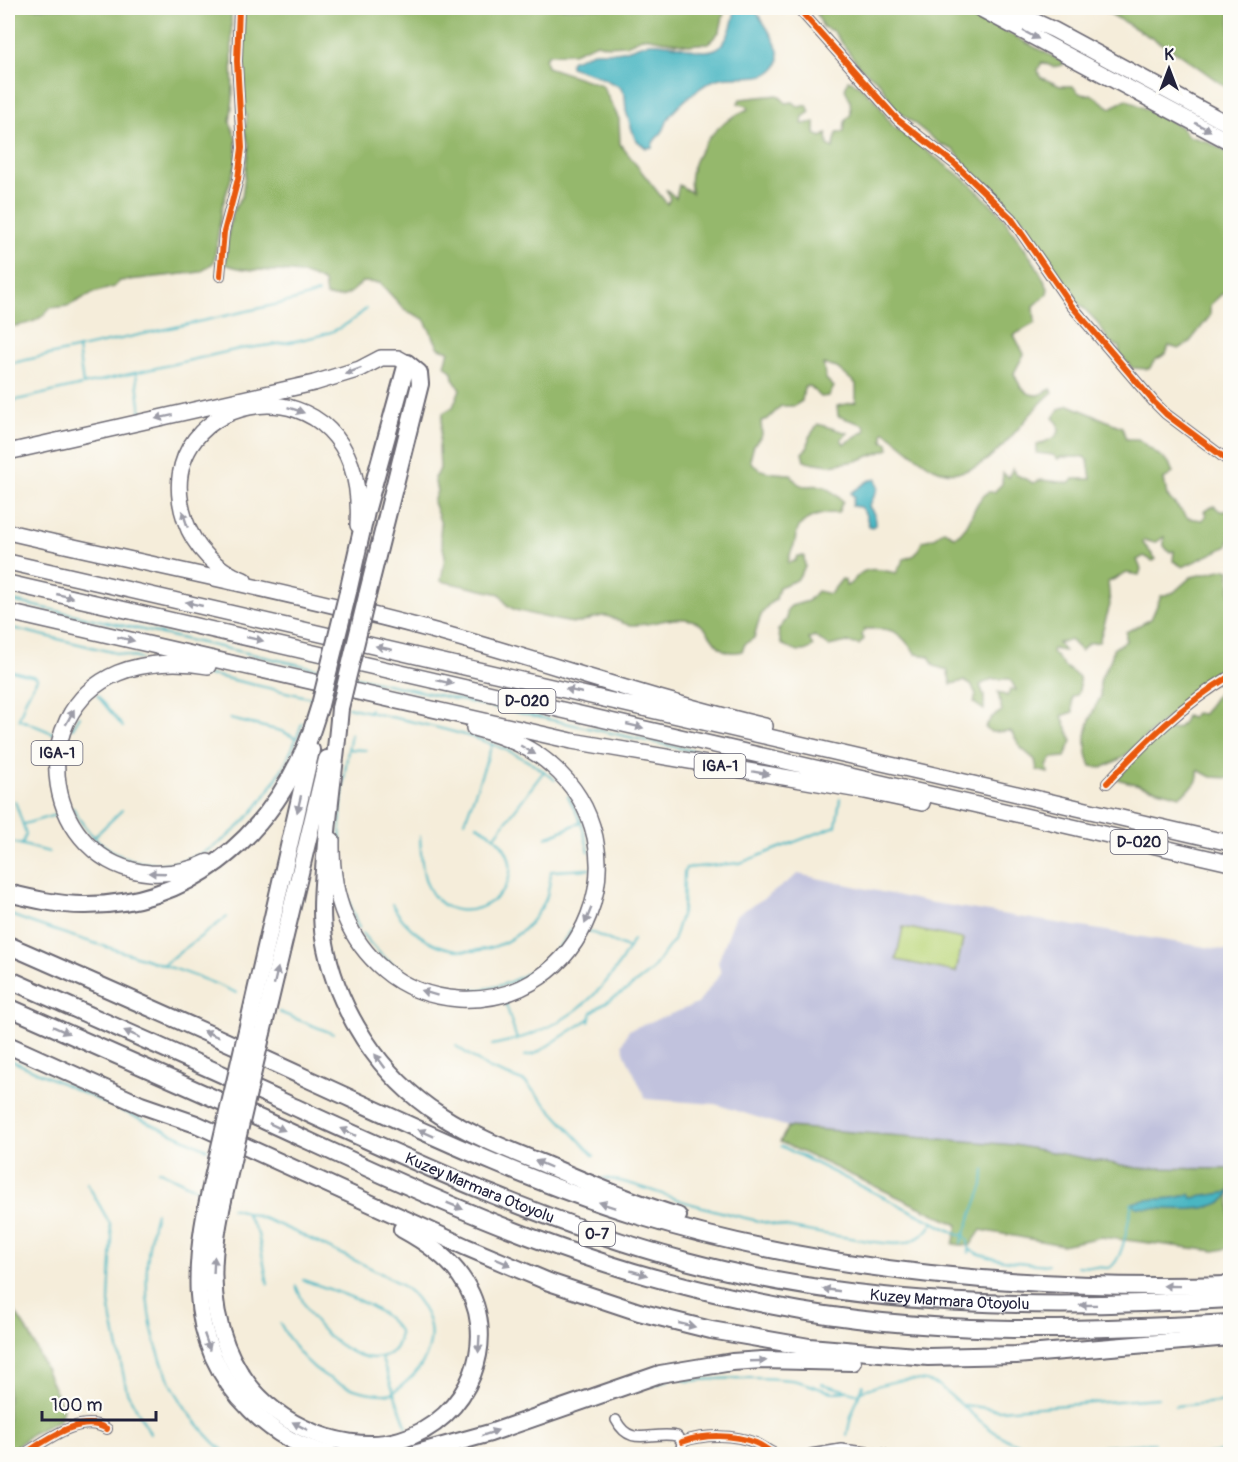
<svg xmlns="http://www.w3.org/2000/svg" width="1238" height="1462" viewBox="0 0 1238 1462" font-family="Pangolin,sans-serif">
	<rect width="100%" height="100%" fill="#fdfcf7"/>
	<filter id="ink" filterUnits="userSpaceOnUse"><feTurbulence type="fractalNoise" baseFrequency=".0167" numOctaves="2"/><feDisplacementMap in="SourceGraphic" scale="12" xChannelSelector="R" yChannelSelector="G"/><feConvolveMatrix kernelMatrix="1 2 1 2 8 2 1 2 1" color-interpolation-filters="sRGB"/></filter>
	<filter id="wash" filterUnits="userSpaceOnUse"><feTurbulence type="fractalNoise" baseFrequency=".008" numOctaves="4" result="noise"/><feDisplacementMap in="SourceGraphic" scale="24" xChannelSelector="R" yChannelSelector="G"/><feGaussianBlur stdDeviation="1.35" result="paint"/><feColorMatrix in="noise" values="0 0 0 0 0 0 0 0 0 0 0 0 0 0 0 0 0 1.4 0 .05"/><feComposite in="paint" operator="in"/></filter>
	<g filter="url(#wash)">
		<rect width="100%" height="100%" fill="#f5edda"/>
		<path fill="#c1c2dd" d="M798,874L927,902L1230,951V1169L1137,1168L1083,1160L788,1127L715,1104L646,1099L625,1054L622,1044L629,1030L697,1004L721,973L718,962L736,915L768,896Z"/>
		<path fill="#bcd77c" stroke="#6f7c5c" stroke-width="1.5" d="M903,927L963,939L956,972L896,960Z"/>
		<path fill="#95b86c" stroke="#5c6d54" stroke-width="1.5" d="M8,8H231L233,99L230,122L236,139V163L222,207L214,262L201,272L120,281L114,287L93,293L68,306L50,308C39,323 25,325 8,327Z
			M244,8H725L720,31L709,43L688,45L644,37L626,45L607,46L597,43L573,53L549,54L545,58L547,67L602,85L619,119L620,144L667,204L670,199L666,189L676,198L679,185L692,193C684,168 707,135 727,121C733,116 741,113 748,109L747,106L738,103L740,99L778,95L786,103L793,102L799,107L807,105L810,112L803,117L802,124L815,122V134L821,137L827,134L828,145L833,148L837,133L844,132L845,122L851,114L850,100L845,89L848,80C857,82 877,100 882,110C886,116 888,121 893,126L967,181L1001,214L1036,265L1048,288L1047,294L1034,306L1035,323L1014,335L1024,354L1014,373C1017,382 1025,396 1037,395C1041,395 1047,391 1051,389L1053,392C1020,417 984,492 934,468C921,462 898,441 886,432H883V441L888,443L889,449L856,461L829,465L804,461L802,453L808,447L809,437L818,424L848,433L841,439L844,444L866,430L864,425L838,416L837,406L856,402V384L837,368L823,364L826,379L834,387L829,396L821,397L810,386L804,387L802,401L794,406H781L768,419L761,421L762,435L754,445L750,460C757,474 777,473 791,474C801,495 812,480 827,488C832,491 838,497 843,501L838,513C823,513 804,515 797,531C795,536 796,541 794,545C791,552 789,555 788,563L795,561L797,556H804L805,567L797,580L779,587L776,599C761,608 758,622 754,638L745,644L742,651C711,659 715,626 691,620C671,615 652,626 632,625C622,625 615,618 606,616C597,615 587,622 579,623C567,624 529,613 515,610L507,605L500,594L441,581L445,556L440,535L441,524L433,502L437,491L434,478L440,469L439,447L443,413L453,407L460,389L453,379L452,372L445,365L449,351L439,348L424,319L405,310L380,283L362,282C350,295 343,300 326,296L324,283C295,263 257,277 225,264C228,243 227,214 242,197L249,145L245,133L247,116L243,108L241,57Z
			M814,8H961L1063,62V65L1053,67L1042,62L1038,70L1040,77L1060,86H1073C1077,93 1083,96 1091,94L1111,108L1126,99L1180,126L1188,136L1208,142L1230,154V292L1222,294L1210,305V316L1189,343L1179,349L1169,346L1166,354L1155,360L1149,369L1132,368L1120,354L1119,347L1109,341L1097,322L1075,299L1052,269L1047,254L1029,233L1025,221L1012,212L993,187L972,172L954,150L940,144L895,108L880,83L860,67L833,31L823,27Z
			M1100,8H1230V90L1181,55Z
			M1069,405L1122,427L1126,439H1138L1169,463L1173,473L1164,479L1167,496L1188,518L1202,520L1206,515L1204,511L1214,506L1220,511H1228C1233,521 1230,534 1228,546L1183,567L1173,561L1174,551L1169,552L1164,546V537L1155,543L1144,540L1143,543L1156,559L1153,561L1144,556L1137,560L1141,569L1139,575L1127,573L1108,582L1110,605L1099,642L1088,643L1081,651L1070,640L1058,643L1064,651L1053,649L1052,652L1065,667L1079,677L1080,685L1078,694L1072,697L1073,712L1062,716L1072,741L1065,757L1052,758L1047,766L1048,773L1037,770L1035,760L1021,748L1011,731L991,732L985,727L992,717L1002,711L998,692L1007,696L1011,689L1016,690L1010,679H992L980,685L984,696V710L974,703L976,694L971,685L964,681L951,684L947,670L934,666L929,656L916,654C898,631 895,627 865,629L862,635L864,639L859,645L847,642L829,646L814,636L809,639L813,646C802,656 792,649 781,644L778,630L787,619V610L791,606L808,601L817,591L830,594L842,579L845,580L846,586C853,584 855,577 861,573C871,566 884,571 896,573L904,559L915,555L923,541L934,538L944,530L955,537C974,525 970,505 988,492H994L1002,484L1003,473L1008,477L1013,468L1015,474L1033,483L1041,480L1070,483L1073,479H1091L1088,461L1084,457H1061L1058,459L1053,455L1037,453V445L1054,438L1059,432L1058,423L1053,418L1059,409Z
			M1225,569L1230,570V671L1191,697L1122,758L1102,768L1091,766C1080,741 1088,719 1101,696C1095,672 1112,670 1113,649L1126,641V632L1151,619L1161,596L1174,592L1191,577Z
			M1221,689L1230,695V778L1211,777L1198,770C1200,784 1191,788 1180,796L1117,779L1145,746L1164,734L1165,729C1177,730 1181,728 1186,716L1191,718L1195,713L1203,714Z
			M788,1127L1014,1145L1137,1168L1230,1169V1248L1215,1251L1101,1237L1062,1245L981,1230L970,1246L953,1244L958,1225L780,1142Z
			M8,1301L30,1335L63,1408L60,1420L33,1433L8,1453Z"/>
		<path fill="#48b6c2" stroke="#356c7e" stroke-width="1.5" d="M739,8H751L755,10C767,28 800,69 759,76C745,78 731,75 717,79C702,84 679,104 670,116C667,120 666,125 664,129C661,137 653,137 652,147L646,148L635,139L626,111L625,96L620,87L598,76L570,67V63L572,60C580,58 587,54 594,52C604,51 613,53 622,51C632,49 640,44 649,43C691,40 724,78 735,10Z
			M876,479L878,488L869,507C874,512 876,517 876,524L872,527L869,526L865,513L860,507L852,506L854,497L851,493L868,481Z
			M1230,1192C1222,1217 1157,1208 1136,1207L1132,1203C1151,1196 1171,1202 1190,1194L1192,1198Z"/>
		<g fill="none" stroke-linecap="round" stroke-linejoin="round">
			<path stroke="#48b6c2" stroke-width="2" d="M78,348L83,384
				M8,364L292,301L318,293
				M136,373L141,414
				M8,402L239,349C267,346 304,341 331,332C344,327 356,318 366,309
				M8,600L323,670
				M8,627L141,659
				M8,670L36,677L37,679L26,698L19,719L55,734
				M139,674L174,672L216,676L316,699
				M355,677L739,761
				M89,683L104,673
				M97,695L123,727
				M348,707L369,712L370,709
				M369,712C432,727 504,737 555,780
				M230,719L281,731L296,738
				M72,729L80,716
				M351,733C340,797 331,868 359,928
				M348,749L366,750
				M568,796L581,822L589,852
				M15,801L26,834L22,845
				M73,808C85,831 104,850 129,859C212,887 280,791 302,723
				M465,821L492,745
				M24,824L59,814
				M420,836C421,851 421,868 426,882C455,954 565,873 477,825
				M495,836L544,771
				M94,837L122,810
				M546,838L581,822
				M8,841L49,852
				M552,871L590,869
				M392,904C421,957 490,968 531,922C537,914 542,908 546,899C549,890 550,881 551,871
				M8,914C83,943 163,960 237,993
				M577,922L583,908
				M589,931L629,949
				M362,933C419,1010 519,1010 572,929
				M164,964L227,917
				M505,1001L517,1040
				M279,1012L334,1034
				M589,1022L592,1012L600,1006L628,989L651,971L673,941L683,909L684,873L686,868L740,863L836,826L840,799
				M492,1045C557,1033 603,1000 633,940
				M456,1046L488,1068L525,1082L594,1156
				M525,1056L535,1054L589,1019
				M8,1059L207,1149
				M781,1146L959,1235H963
				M158,1170L201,1191
				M603,1178C634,1182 662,1195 692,1204C744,1219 796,1230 850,1238C865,1240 890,1246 905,1243C918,1240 926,1234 933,1223
				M87,1183L110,1224L112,1237L109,1302L112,1320L127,1392L150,1433
				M231,1208C270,1218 305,1237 341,1254C362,1264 386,1274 405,1288C412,1293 419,1301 423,1309C439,1334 428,1364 406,1382C402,1385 397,1391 392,1393C382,1396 370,1393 361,1391C323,1382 297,1357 280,1323
				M244,1211L258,1234L268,1284
				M156,1213C131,1302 157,1394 227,1454
				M964,1235L968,1241L969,1253
				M961,1243L983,1185L984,1170
				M968,1248C985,1261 1026,1263 1048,1265
				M1077,1266L1109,1268C1124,1261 1128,1219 1132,1203
				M296,1286C301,1297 306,1311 314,1320C328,1339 362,1367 387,1355C396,1351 400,1341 399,1331C381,1303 333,1291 303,1280
				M381,1357L407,1428
				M681,1378L687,1381C722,1378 757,1376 791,1380C810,1382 827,1396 846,1391
				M822,1384L859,1394
				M652,1385L669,1381
				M861,1391C884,1383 916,1373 939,1386C961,1403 987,1431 1012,1442C1039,1454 1122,1445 1154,1443
				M964,1405L1000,1410L1158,1398
				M1175,1406L1230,1401
				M847,1435L851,1416L863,1385
				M1206,1454L1230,1451"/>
		</g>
	</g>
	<g filter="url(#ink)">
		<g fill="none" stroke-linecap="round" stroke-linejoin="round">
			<g stroke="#6c6973" stroke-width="12">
				<path id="minor" d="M798,8L897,119L956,165L1011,218L1071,305L1154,402L1166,414L1230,462
					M220,276L224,232L238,179L242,148L237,61L239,8
					M1107,783C1144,743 1183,704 1230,676
					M616,1420C631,1449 652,1430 677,1436L682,1442L681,1449L676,1454
					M682,1442C704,1434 734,1434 756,1443C763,1446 769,1452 776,1454
					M24,1454C47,1440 81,1413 107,1429
					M811,1454L841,1449L884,1454"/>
			</g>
			<g stroke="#6c6973" stroke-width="18">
				<path id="primary" d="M979,8L1230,142
					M1005,8L1054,30L1230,125"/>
			</g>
			<g stroke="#6c6973" stroke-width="18">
				<path id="trunk" d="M8,452L314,383L360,369L381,358H398L407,363
					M8,532C145,564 284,591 420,627C536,658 649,699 765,726
					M8,562L1230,843
					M244,580C217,571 194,547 185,520C141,387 369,346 358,525
					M8,583L1230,863
					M8,612L572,741L865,791L922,803
					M332,840C331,891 345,937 384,970C405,988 432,997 459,999C586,1006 647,847 551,765C530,746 500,735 474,728
					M208,862C190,871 170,874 150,873C45,864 21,714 118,673C145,662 179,661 208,666"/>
			</g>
			<g stroke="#6c6973" stroke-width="20">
				<g id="motorway">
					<path d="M348,592L366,512L407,363L419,373L420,384L367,596"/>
					<path d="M340,708C336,758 328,807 325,857C323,884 320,912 324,938C336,1009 380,1077 440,1115C474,1137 514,1152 551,1167C592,1185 634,1203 678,1216"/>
					<path d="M8,893C33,899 58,905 84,905C187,906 265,840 305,748C311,735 315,720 320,705"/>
					<path d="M8,945C108,989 209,1033 308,1079C416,1128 523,1180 636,1215C825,1273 1034,1291 1230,1285"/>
					<path id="s1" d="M8,979C102,1021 196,1062 290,1105C419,1164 548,1224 686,1261C864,1308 1048,1310 1230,1299"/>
					<path d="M8,1007C92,1045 177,1081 261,1119C366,1167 471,1218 581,1255C644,1277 709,1293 774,1306C925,1336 1078,1331 1230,1323"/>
					<path d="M248,1026L311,750"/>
					<path d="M262,1033L327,759"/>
					<path d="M8,1045L141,1105L196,1124L466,1247L549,1282L639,1312L711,1330L809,1347L928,1357L1016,1355L1230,1337"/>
					<path d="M217,1160C196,1250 178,1339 251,1410C273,1432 300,1448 330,1454"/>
					<path d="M231,1165C226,1188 220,1210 217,1232C204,1312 226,1390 303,1428C331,1442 369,1449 400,1440C469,1421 504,1337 461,1277C447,1256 424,1241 402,1229"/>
					<path d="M414,1454L490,1433L660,1374L732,1362L762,1360L852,1362"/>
				</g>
			</g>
			<use href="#minor" stroke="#fff" stroke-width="9"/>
			<use href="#primary" stroke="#fff" stroke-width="15"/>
			<use href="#trunk" stroke="#fff" stroke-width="15"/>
			<use href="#motorway" stroke="#fff" stroke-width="16"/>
			<g stroke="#6c6973" stroke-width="20" stroke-linecap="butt">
				<path id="motorway-bridge" d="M320,705L348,592
					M340,708L367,596
					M217,1160L248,1026
					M231,1165L262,1033"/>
			</g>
			<use href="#motorway-bridge" stroke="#fff" stroke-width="16"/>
			<g stroke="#fdfcf7" stroke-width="10">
				<path id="cycleway" d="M798,8L897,119L956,165L1011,218L1071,305L1154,402L1166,414L1230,462
					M220,276L224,232L238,179L242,148L237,61L239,8
					M1107,783C1144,743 1183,704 1230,676
					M682,1442C704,1434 734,1434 756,1443C763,1446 769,1452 776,1454
					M24,1454C47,1440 81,1413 107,1429"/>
			</g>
			<use href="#cycleway" stroke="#e8590c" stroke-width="6"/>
		</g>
		<defs><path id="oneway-solid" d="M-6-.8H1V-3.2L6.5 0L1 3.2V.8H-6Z" transform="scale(1.5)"/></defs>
		<g fill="#9c9ca7">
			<use href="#oneway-solid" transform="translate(1031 35) rotate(28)"/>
			<use href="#oneway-solid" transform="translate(1203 127) rotate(28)"/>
			<use href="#oneway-solid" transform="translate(353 371) rotate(159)"/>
			<use href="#oneway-solid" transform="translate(296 410) rotate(19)"/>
			<use href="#oneway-solid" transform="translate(164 417) rotate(168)"/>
			<use href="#oneway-solid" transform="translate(185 519) rotate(-108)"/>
			<use href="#oneway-solid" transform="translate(65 596) rotate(13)"/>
			<use href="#oneway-solid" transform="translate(194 604) rotate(-167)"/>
			<use href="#oneway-solid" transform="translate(126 639) rotate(13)"/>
			<use href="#oneway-solid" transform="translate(255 639) rotate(13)"/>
			<use href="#oneway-solid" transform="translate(384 648) rotate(-167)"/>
			<use href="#oneway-solid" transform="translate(445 682) rotate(13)"/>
			<use href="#oneway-solid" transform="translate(574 691) rotate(-167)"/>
			<use href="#oneway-solid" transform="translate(70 717) rotate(-61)"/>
			<use href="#oneway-solid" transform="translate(635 726) rotate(13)"/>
			<use href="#oneway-solid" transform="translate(528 750) rotate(30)"/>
			<use href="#oneway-solid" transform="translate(761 773) rotate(10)"/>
			<use href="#oneway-solid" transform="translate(299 804) rotate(103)"/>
			<use href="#oneway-solid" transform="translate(157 873) rotate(-178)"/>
			<use href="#oneway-solid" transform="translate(588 916) rotate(112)"/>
			<use href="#oneway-solid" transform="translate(276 976) rotate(-77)"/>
			<use href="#oneway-solid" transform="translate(429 993) rotate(-163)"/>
			<use href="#oneway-solid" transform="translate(61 1030) rotate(24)"/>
			<use href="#oneway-solid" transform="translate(132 1034) rotate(-156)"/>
			<use href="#oneway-solid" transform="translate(211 1034) rotate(-157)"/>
			<use href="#oneway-solid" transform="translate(380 1061) rotate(-127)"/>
			<use href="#oneway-solid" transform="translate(277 1127) rotate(25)"/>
			<use href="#oneway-solid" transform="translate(348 1132) rotate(-155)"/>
			<use href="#oneway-solid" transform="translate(426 1133) rotate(-156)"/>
			<use href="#oneway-solid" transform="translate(543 1164) rotate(-157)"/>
			<use href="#oneway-solid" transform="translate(607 1205) rotate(-161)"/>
			<use href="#oneway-solid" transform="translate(455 1206) rotate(22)"/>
			<use href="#oneway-solid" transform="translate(503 1262) rotate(23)"/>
			<use href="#oneway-solid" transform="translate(214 1265) rotate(-87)"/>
			<use href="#oneway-solid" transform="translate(639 1273) rotate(16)"/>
			<use href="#oneway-solid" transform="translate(1172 1286) rotate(-179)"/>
			<use href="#oneway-solid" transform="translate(831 1290) rotate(-172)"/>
			<use href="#oneway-solid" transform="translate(1088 1305) rotate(179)"/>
			<use href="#oneway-solid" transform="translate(687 1325) rotate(13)"/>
			<use href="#oneway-solid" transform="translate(207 1342) rotate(71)"/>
			<use href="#oneway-solid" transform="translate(479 1344) rotate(93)"/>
			<use href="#oneway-solid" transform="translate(758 1361) rotate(-2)"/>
			<use href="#oneway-solid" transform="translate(300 1426) rotate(-153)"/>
			<use href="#oneway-solid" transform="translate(490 1433) rotate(-19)"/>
		</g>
	</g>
	<g text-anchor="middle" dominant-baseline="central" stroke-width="4.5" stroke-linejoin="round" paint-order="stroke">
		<g fill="#fdfcf7" stroke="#646373" stroke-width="1.5">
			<rect x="498.5" y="689" width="57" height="24" rx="4.5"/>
			<rect x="31.5" y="741" width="51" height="24" rx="4.5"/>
			<rect x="694.5" y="754" width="51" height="24" rx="4.5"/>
			<rect x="1110.5" y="830" width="57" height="24" rx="4.5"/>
			<rect x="579" y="1222" width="36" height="24" rx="4.5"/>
		</g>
		<g font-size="15" font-weight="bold" fill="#22223b">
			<text x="527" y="701">D-020</text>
			<text x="57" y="753">IGA-1</text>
			<text x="720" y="766">IGA-1</text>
			<text x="1139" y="842">D-020</text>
			<text x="597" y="1234">O-7</text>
		</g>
		<g font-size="16" fill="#22223b" stroke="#fdfcf7">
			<text stroke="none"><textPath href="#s1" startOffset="516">Kuzey Marmara Otoyolu</textPath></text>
			<text stroke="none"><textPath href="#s1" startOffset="1002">Kuzey Marmara Otoyolu</textPath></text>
		</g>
	</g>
	<rect width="1238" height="1462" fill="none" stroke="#fdfcf7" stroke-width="30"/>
	<g transform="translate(1169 69)" stroke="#fdfcf7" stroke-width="4.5" paint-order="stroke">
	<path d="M0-4.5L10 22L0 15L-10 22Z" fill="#22223b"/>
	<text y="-9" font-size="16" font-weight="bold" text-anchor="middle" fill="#22223b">K</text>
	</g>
	<path d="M42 1411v9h114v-9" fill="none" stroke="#22223b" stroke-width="3"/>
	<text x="51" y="1411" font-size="18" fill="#22223b" stroke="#fdfcf7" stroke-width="4.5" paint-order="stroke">100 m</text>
</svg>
